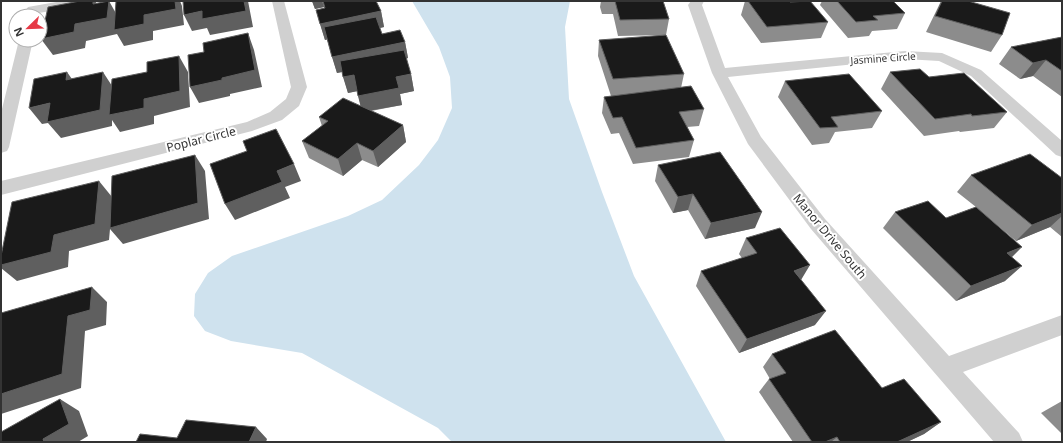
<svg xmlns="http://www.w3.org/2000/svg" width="1063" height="443" viewBox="0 0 1063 443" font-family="'Noto Sans',sans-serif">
	<rect width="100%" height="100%" fill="#fff"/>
	<path fill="#cfe2ee" d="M412,1H570L565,27L569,99L602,192L634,276L726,442H452L438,428L302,353L231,341L205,331L194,316L195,294L208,273L232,256L348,216L382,200L419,165L438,140L452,108L450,77L439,47Z"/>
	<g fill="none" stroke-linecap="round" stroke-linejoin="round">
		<path fill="#d0d0d0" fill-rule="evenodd" d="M62,1H91L90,4L85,5L33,14L28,13L26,10L28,7Z
			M272,1H284L307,87L299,106L282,120L252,131L1,195V181L247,122L270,112L286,99L291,87Z
			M691,1H704L702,5L725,68L905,51L942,53L981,70L1062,141V157L1056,155L971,76L939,61L905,59L728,77L761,137L825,219L949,356L1062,315V335L963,372L1019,433L1023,442H994L811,229L748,144L712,73L688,5Z
			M19,40H33L9,147L7,151L1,153V113Z"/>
	</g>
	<path fill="#8c8c8c" d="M312,1H376L381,11L384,27L380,28L382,34L405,42L408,58L406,59L411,74L414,91L400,94L402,105L371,111L403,125L406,142L378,167L362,160L343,176L309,158L302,141L322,126L319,117L361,106L357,91L348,93L342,72L337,73L327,39L325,40L316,10L324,8V7L315,9Z
		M601,1H615L669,19L666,35L618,36L613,14H602L600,7Z
		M745,1H789L828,22L821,38L761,43L741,15Z
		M822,1H893L905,13L897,29L872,31L869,36L848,38L820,5Z
		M941,1H968L1002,35L991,52L926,32Z
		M1062,37V97L1033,76L1020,79L999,64L1011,47Z
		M599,40L684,74L681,88L704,109L699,126L687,127L694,140L689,157L633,164L619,133L611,134L602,113L604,97L611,96L598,56Z
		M890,72L929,77L1007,112L994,128L960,132L959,131L924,136L881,89Z
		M785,81L882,111L872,128L835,132L829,143L812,145L778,97Z
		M658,165L755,228L705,239L688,210L673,213L655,181Z
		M971,175L1062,178V237L1050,227L1016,241L978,209L1012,257L1005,281L956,301L883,228L895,212L946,218L976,207L957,192Z
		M746,238L801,280L815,325L739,353L696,286L701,271L742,258L739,254Z
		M772,354L882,388L941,422L924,434L907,442H793L759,392L769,379H770L763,367Z
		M1062,401V434L1041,413Z"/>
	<path fill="#5f5f5f" d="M93,1H95L104,14L109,1L118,17L144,15L175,1H180L182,6L184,25L153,31V40L124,46L117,34L86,41L85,48L53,55L41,39L75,24L93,4Z
		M244,1H248L253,27L210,35L207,28L192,31L184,15Z
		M312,1H322L324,7L315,9Z
		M381,11L384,27L325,40L320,24Z
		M248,33L254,50L262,87L230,94V96L199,103L190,87L222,78Z
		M405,42L408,58L337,73L332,57Z
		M179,56L188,72L190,107L154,116V124L120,132L112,120V126L61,138L48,123L42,124L29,108L50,103L103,72L114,89L144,99Z
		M1046,60L1033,76L1020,79L1033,63Z
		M67,72L79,89L66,80Z
		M411,74L414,91L400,94L402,105L362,112L358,96L396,77Z
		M354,75L358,91L348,93L343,77Z
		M403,125L406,142L378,167L373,151Z
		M357,143L362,160L343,176L338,159Z
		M195,155L205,171L209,219L123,244L110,229L109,240L69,251L68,267L17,281L1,268V265L54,235L99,181L112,197Z
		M294,164L301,181L285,187L290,198L235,220L225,204L277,171Z
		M693,194L688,210L673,213L678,197Z
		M762,212L755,228L705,239L711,223Z
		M1062,213V216L1050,227L1016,241L1032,225Z
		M1022,247L1006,263L1007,253Z
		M810,265L801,280L794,271Z
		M1022,266L1005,281L956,301L971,286Z
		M92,287L107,302L106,325L85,331L81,388L1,414V394L68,316Z
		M826,311L815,325L739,353L747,339Z
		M60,399L79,411L88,436L78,442H44L43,439Z
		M941,422L924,434L907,442H897Z
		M256,427L267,439L266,442H249Z
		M837,437L831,442H825Z"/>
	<path fill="#1a1a1a" stroke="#5f5f5f" d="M80,1H93V4L109,1L107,18L75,24L74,32L41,39L48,7Z
		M116,1H175L176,9L144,15V24L114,30Z
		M183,1H244L246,11L202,19V11L184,15Z
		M323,1H376L381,11L320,24L316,10L325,8Z
		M615,1H663L669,19L620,20Z
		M748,1H789L790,2L810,1L828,22L767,27Z
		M837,1H893L905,13L873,16L878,20L856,22Z
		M942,1H968L1010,13L1002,35L935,16Z
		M376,17L382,34L400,30L405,42L332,57L324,27Z
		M248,33L255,70L222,78V80L190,87L188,55L204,52L203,43Z
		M666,35L684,74L613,79L599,40Z
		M1062,37V71L1046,60L1033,63L1011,47Z
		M404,50L411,74L396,77L399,88L358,96L354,75L343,77L340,61Z
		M179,56L180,91L144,99V108L109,115L112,79L147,72V62Z
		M920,69L929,77L964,73L1007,112L972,116L971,114L935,119L890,72Z
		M67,72L66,80L103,72L100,110L47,122L50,103L29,108L34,79Z
		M849,74L882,111L831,117L838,127L820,128L785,81Z
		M691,86L704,109L679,112L694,140L636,148L622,117L613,118L604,97Z
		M343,98L403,125L373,151L357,143L338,159L302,141L328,121L319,117Z
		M276,129L294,164L277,171L282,182L225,204L210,164L247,151L243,141Z
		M720,152L762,212L711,223L693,194L678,197L658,165Z
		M1030,154L1062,178V213L1032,225L971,175Z
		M195,155L198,203L110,228L112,176Z
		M99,181L95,224L54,235L51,252L1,265V256L12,202Z
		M928,201L946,218L976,207L1022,247L1007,253L1022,266L971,286L895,212Z
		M780,228L810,265L794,271L826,311L747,339L701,271L757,253L746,238Z
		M92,287L90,310L68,316L62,374L1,394V313Z
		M835,330L882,388L904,379L941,422L897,442H840L837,437L825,442H812L769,379L786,373L772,354Z
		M60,399L69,424L43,439L44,442H1V432Z
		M186,420L256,427L249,442H136L140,434L177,438Z"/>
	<g text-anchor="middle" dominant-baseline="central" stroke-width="4" stroke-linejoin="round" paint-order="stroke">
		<g font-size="10" fill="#333" stroke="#fff">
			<text transform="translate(883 58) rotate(-4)">Jasmine Circle</text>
		</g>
		<g font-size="12" fill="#333" stroke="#fff">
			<text transform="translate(201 139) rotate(-14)">Poplar Circle</text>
			<text transform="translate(830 236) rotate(50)">Manor Drive South</text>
		</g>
	</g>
	<rect width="1063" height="443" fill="none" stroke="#333333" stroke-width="4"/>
	<g transform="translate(28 28) rotate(247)"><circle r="19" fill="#ffffff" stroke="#adadad"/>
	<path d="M0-3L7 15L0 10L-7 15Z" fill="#e63946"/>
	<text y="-6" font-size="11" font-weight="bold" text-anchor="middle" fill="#333333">N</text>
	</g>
</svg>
